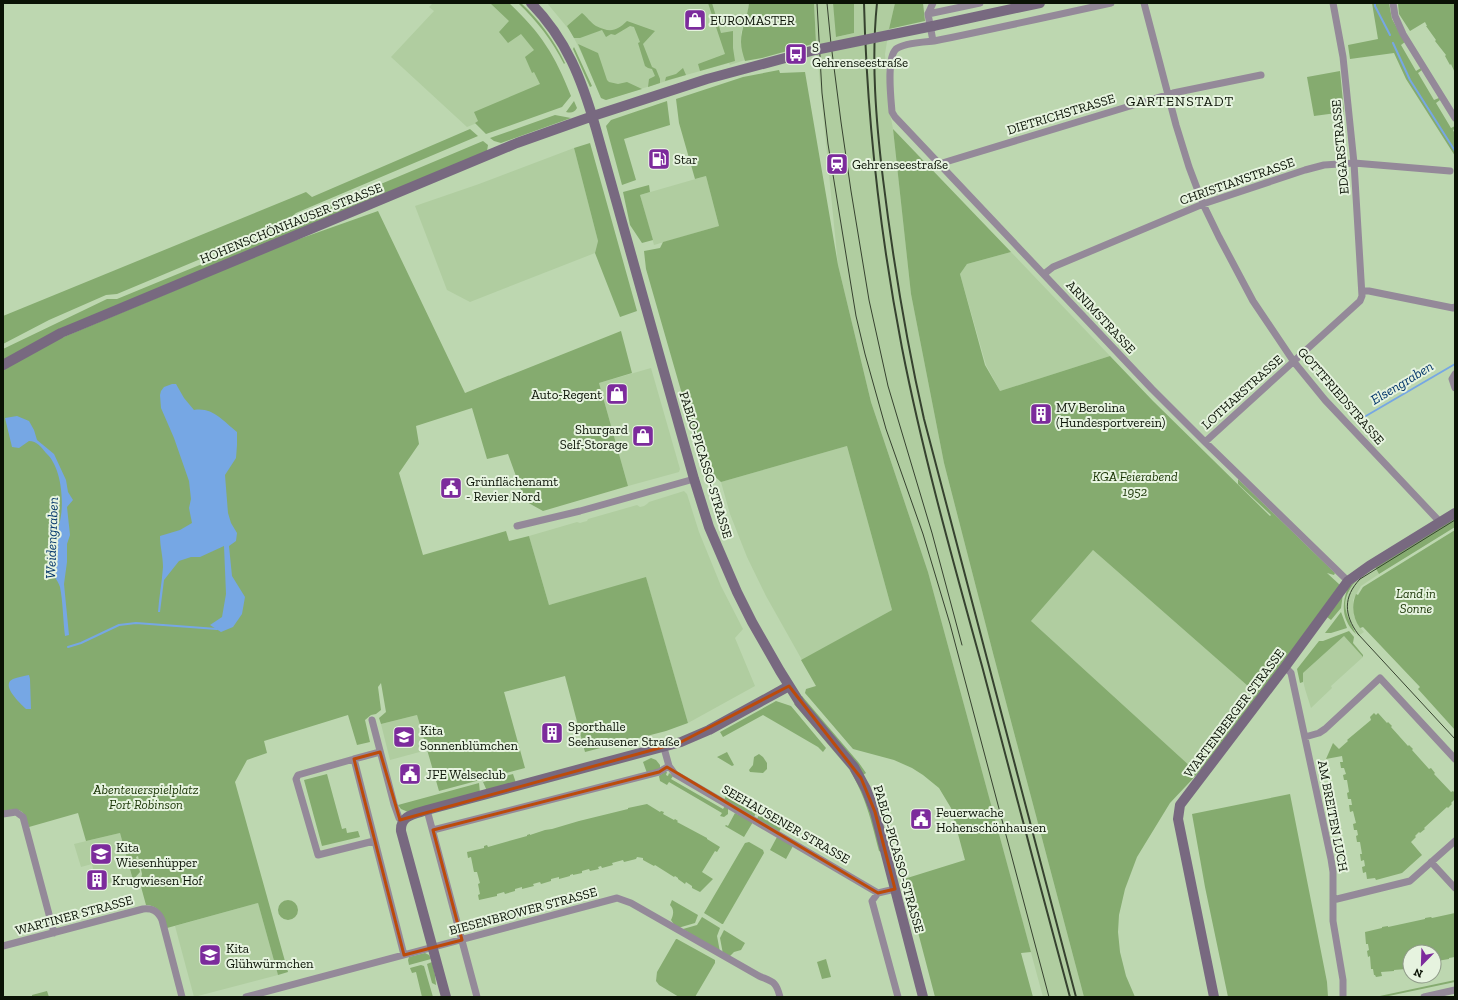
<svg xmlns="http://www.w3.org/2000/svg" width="1458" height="1000" viewBox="0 0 1458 1000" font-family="'Zilla Slab',serif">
	<rect width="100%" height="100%" fill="#bdd7b0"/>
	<path fill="#b0cda0" d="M433,3H505L548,62L544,86L494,116L467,127L391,57L434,11L429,7Z
		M547,3H749L748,10L741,33V43L745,60L730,65L729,63L686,75L605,100L601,98L582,54L571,32Z
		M814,3H833L837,37L854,33V3H895L889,29L885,54L889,107L893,129L911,294L944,463L994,657L1084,997H1043L928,572L871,402L838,265L816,43Z
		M574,148L598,241L595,253L470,302L447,290L415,206L479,184Z
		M706,176L719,226L654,245L640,195Z
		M1011,252L1110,356L1000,391L986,365L960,274L967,264Z
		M651,368L680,469L679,472L628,486L599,383Z
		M847,446L892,610L802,660L766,596L747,557L730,514L721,482Z
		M684,491L687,494L699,532L721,586L743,629L735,638L755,686L688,723L646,578L549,605L529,536L577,522L580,523L583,522L587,521L588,519L637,505L640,507L644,506L647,504L649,502Z
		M1093,550L1257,694L1191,767L1031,621Z
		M1375,567L1379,574L1361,586L1353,600L1354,616L1359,626L1364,632L1358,636L1348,620L1346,611V600L1350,590L1356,581Z
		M1344,636L1363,657L1331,686L1332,688L1311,708L1305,689L1302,676L1303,673Z
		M417,715L427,750L390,760L381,724Z
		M120,833L132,877L97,886L92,864L81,867L74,844Z
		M258,903L278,975L194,997L175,926Z"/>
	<path fill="#85ab6f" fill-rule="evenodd" d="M490,3H509C541,33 555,55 571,96L562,107L486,134L475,123L478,121L474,112L540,84L534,72L532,73L525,57L534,50L521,34L508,43L499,32L509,21Z
		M518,3H521C540,21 554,40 565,63L564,64C552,40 537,21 518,3Z
		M708,3H712L721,33L733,31V48L735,61L700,71L698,64L725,54Z
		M749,3H814L816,43L762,58L745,61C743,55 741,48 741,42C741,28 748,16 749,3Z
		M833,3H854V33L836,37Z
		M895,3H923L925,21L889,29Z
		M1372,3H1389L1392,19L1405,42L1401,45L1416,71L1421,68L1422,70L1418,73L1434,100L1439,98L1440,100L1436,103L1451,128L1455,126V129L1453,130L1455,134V156L1406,79L1394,53L1350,59L1348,45L1378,39Z
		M1398,3H1455V73L1451,64L1450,65L1445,56L1446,55L1435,41L1436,40L1426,26H1427L1425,22L1410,31L1399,14Z
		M582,13C587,17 591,23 596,26C610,33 617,31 627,21L655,31L643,44L652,67L656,69L660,79V83L648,87L649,79L655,76L652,69L648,68L645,66L638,43L640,42L634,27L630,26L615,35L611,34L606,37L602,30L580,38H574L567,26Z
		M578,44L598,53L607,80L609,82L618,84L627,82L642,89L606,100L601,98Z
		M574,47L592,86L590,87L573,49Z
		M683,68L686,75L665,81L666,77L676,74Z
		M779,70L780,73L805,72L838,265L871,402L928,572L1031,952L1021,953L1033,997H935L904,879L965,860L951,808L939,788L923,775L912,768L894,760L853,749L805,693L806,689L816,686L801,660L892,610L847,446L721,482L710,472L699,436L690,422L646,269L644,251L660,248L663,242L719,226L706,176L695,179L679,123L676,99L743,77Z
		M1340,71L1344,112L1314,116L1307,77Z
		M574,101L577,108C574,113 571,113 566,112Z
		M667,101L670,125L624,139L636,180L622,185L606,126L611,120Z
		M555,115L571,118L501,143L494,141L490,138Z
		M470,129L478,136L296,213L284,224L117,294L106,295L49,320L3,344V316L306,192L312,197Z
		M893,129L1011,252L967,264L960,274L985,365L1000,391L1110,356L1153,401L1270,516L1271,515L1238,484V479L1335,573L1334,575L1327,573L1340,585L1315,622L1202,769L1170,803L1137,857L1125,889L1119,915L1118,932L1120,952L1126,976L1135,997H1084L994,657L944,463L911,294ZM1093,550L1257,694L1191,767L1031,621Z
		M483,141L488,145L487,151L3,360V349L107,299H117L287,229L300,218Z
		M590,143L637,311L620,317L595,253L598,241L574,148Z
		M649,185L650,192L640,195L653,240L642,243L630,225L623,192Z
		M378,211L465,393L621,331L632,373L599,383L628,486L543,511L525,501L508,454L487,459L472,408L416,426L419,444L399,473L423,555L506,531L509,541L529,536L549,605L646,577L688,723L666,731L585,752L565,676L504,692L525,768L439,791L417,715L381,724L379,718L386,712L381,683L378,687L381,710L376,714L371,715L365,720L370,742L357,745L348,715L264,741L267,753L247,760L235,782L288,972L278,975L258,903L167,928C161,916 161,906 146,905L140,883L142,874L138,856L136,857L140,872L133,880L120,833L86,841L78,813L29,827C24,810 21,807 4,811L3,369L47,344L285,244Z
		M1455,517V527L1379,574L1375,567Z
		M1455,530V730L1418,689L1420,687L1363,627L1360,628C1353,618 1351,606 1356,594L1358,595L1363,587Z
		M1356,581C1338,602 1346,614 1356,634C1343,621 1341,607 1347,590L1346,589Z
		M1343,594L1341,608L1331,620L1327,617Z
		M1341,612L1347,628L1331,633H1325Z
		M1349,631L1354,637L1353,643L1363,655V657L1344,636L1303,673V682L1300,683L1297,669L1319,641H1323Z
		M802,696L859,763L866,773L863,775L800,697Z
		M776,701L791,706L826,748L823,752L818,747L763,715L723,737L720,732Z
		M795,703L854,775L868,802L881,852L879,851C871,820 866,797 849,769L794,704Z
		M1374,713L1376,715L1378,713L1387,723L1388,722L1392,726L1391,727L1408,746L1409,745L1413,749L1412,750L1429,769L1431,768L1435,773L1434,774L1451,792L1453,791L1455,793V799L1451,803L1452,804L1448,808L1447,807L1424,828L1425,829L1420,833L1419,832L1415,836L1416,837L1411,842L1422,855L1402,873L1376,880L1375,878L1367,879L1366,872L1363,873L1362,867L1365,866L1364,860L1361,861L1360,854H1362L1360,842H1357L1356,836L1358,835L1357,830H1354L1353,824L1356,823L1353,811L1350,812L1349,805H1352L1351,799H1348L1347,793L1349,792L1347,780H1344L1343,775L1346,774L1344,768H1341L1340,762H1343L1342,756L1326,759L1333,743L1339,749L1348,741L1347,740L1371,720L1370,717Z
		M727,752L734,765L732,766L717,757Z
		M759,754L763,757L767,763V769L763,773L750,772L749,770L753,765L754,757Z
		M651,758L656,760L660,765V770L647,773L643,762Z
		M665,772H667L666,775L668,776L669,773L673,776L671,779L723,809L725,806L728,808V814L724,817L720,816L722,813L669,782L667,785L660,781L659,776Z
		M327,774L342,829L346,828L347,833L358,831L360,837L322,846L304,780Z
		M513,774L516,783L487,791L483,782Z
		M479,783L480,793L408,812L401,809L398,805Z
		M1290,794L1327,982L1328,997H1228L1205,887L1192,814Z
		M726,796L756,813L754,817L724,800Z
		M647,804L660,812L661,811L664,812L663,814L674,820L675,819L678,821L677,822L707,838V839L720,847L717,852L715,851L702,872L713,879L700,892L692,888V886L686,882L685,884L678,879V878L675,876L674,877L655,865L654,866L643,860V858L637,857L636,859L624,862L623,860L612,863L613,865L602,868L601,866L598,867L599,869L590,871L589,869L582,871V873L573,875V874L570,875V876L559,879V877L551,879V881L541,884L540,882L533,884L534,886L522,889V887L515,889V891L505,894L504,892L497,894V896L479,900L478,895L480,894L478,884L480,883L477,872H474L471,857L468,858L467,852L484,848V846L487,845L488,847L527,836V835L530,834V835L545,830L552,829L579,821L628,809V808Z
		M735,813L753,822L744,837L725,826L726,825L728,826Z
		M759,815L781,828L779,832L757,819Z
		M777,837L793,846L786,859L770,850Z
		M749,842L763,850L764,853L723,924H722L704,913L745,843Z
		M672,900L698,915L695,923L678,928L675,926L671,920C674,914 674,909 670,905Z
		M278 910a10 10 0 1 1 20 0a10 10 0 1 1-20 0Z
		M1455,913V957L1449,958V959L1437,961V962L1434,963V952H1410V966L1406,967V969L1394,970V971L1381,972L1382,976L1376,977L1375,975H1374L1373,969H1371L1370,956L1368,957L1367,951L1369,950L1368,944H1366L1365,932L1382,928V927L1388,926V927L1425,919V918L1431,917L1432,918Z
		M702,917L720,928L717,936L720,952L683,929L697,925Z
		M724,930L745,943L741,950L734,952L729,957L723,954L720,938Z
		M676,939H677L715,960V963L695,997H679L659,985L656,981L657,972Z
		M425,953L429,955L431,959L409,965L408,960L409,957Z
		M826,959L831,977L822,979L817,962Z
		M432,962L435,975L436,985L432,983L427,964Z
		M421,965L424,966L433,997H422L416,972L412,973L410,968Z
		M1455,980V982L1384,997H1375Z
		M47,991L49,997H32V995Z"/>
	<path fill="#76a7e4" d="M172,384H176L184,398L194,410C213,407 223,421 237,432V445L236,458L225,475L228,513L231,523L237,533L236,541L229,546L232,576L245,597L242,614L233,627L221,632L210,625L222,617L226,594L224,546L200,557H191L179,561L164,580L160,612H158C159,597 162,582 163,567C163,556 160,547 160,536L180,530L192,523L189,508L191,499L189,481L174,438L161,408L160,395L161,391L164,387Z
		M17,416L29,421L34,430L37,440L54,454L66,480L68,492L73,500L67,507L70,535L67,544V562L64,584L69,635L65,636C63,620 63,602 60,587C58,580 50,572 48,563C46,549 54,538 59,525C65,505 62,467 46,453C41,447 37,441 29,441L19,448L12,447L5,418Z
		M29,675L30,679L31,709H26C20,703 0,685 13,679C18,677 24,676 29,675Z"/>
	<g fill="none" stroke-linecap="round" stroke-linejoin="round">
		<path stroke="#76a7e4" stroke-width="2" d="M1375,3V6L1390,35
			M1393,43L1410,80L1455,151
			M1359,420L1455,364
			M68,647L81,643L119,625L136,623L217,629"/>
		<path stroke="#948999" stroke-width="7" d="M933,3L928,14L933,41
			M1111,3C1052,16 993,29 934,41C925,42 903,43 896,49C886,59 891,98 892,112L895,117L1152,389L1205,442L1348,581
			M1144,3L1176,125L1189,167L1203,204L1219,237L1253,301L1294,362L1325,400L1440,522
			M1393,3L1395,16L1403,34L1455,118
			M928,14L980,3
			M939,164L1173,93L1261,75
			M1044,274L1053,267L1203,204L1305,170L1324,165L1354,163L1450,171
			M1363,291H1369L1453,308L1455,307
			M1455,374L1452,379L1455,388
			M1205,442L1360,301L1362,296L1354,163L1343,57L1333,3
			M517,526L580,511L694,479
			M1285,667L1291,673L1331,859L1333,872V921L1343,980V997
			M372,720L394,804L399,818L403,820
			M1305,737L1319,733L1325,729L1380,678L1455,759
			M664,748L669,766L675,774L878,893L895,889
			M380,752L354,759L404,955
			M354,759L298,775L296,779L318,855L374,841
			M427,810L477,997
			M3,814L16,812L23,817L54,933
			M433,830L659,772L669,766
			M1431,862L1455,888
			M878,893L872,901L898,997
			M1333,900L1410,881L1455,841
			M3,946L143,909C152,908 158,911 162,920L182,997
			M246,997L617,898L631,903L759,976C773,982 776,981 780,997
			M1424,997L1455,990"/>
		<path stroke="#786980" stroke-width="10" d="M531,3C567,40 582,80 596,129L694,479L709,527L737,592L752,622L780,671L800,703L854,767L866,789L875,812L923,997
			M933,26L1040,3
			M3,365L61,333L78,326L517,143L593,116L707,79L815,50
			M446,997L401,831C400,815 415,814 427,810L681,742L709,730L789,686
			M1214,997L1178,819L1180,805L1285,667L1348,581L1369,566L1455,513"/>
		<path stroke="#36422f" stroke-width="1" d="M817,3L822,93L828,144L856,316L865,354L886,429L923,534L950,624L1049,997
			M827,3L831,44L841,122L851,191L869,300L888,386L932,533L962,645
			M1455,520L1360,579C1343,597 1344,615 1358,634L1455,739"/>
		<path stroke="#36422f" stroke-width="2" d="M864,3C867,119 880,234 902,348C923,455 953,561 982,666C1011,776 1040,887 1070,997
			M877,3C871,61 876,121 883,179C893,260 906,340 924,419L1076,997"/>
		<path stroke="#786980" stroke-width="10" d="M815,50L933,26"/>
	</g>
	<path fill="none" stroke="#bc4b0b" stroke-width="3" stroke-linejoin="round" d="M789,686L861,778L875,812L895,889L878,893L667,767L659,772L433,830L462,940L404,955L354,759L380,752L400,820L681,742Z"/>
	<defs>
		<g id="shop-square" transform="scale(1.15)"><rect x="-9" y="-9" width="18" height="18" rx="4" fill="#7c2b9c" stroke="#e6f3df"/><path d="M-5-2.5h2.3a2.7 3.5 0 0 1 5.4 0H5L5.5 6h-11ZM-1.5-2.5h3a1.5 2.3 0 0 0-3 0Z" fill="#fff"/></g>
		<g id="bus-square" transform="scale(1.15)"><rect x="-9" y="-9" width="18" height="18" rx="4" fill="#7c2b9c" stroke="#e6f3df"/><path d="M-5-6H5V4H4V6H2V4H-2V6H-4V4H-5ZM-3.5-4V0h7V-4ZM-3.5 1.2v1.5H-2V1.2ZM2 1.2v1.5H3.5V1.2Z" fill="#fff"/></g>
		<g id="fuel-square" transform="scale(1.15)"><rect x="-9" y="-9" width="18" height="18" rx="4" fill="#7c2b9c" stroke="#e6f3df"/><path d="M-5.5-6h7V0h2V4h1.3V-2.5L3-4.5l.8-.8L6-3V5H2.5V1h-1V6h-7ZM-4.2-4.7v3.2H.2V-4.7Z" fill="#fff"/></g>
		<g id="station-square" transform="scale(1.15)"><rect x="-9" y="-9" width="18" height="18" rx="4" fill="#7c2b9c" stroke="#e6f3df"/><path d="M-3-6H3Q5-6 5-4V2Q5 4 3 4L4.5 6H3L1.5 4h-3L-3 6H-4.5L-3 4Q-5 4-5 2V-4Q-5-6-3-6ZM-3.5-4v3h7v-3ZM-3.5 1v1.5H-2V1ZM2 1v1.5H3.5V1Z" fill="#fff"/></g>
		<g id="building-square" transform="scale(1.15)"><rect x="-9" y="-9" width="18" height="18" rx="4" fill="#7c2b9c" stroke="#e6f3df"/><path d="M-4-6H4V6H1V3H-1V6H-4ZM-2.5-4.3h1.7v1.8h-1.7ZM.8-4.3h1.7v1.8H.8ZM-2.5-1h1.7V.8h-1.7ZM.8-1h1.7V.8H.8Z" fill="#fff"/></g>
		<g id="civic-square" transform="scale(1.15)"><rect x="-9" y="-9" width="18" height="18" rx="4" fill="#7c2b9c" stroke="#e6f3df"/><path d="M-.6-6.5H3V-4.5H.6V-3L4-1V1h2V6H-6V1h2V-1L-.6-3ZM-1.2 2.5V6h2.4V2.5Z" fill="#fff"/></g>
		<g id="school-square" transform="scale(1.15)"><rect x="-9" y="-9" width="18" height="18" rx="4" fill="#7c2b9c" stroke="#e6f3df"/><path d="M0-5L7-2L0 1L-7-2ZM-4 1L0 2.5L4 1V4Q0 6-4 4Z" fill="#fff"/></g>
	</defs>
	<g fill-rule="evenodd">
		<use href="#shop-square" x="695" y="20"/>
		<use href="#bus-square" x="796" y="54"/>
		<use href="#fuel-square" x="659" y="159"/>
		<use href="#station-square" x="837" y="164"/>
		<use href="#shop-square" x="617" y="394"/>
		<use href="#building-square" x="1041" y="414"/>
		<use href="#shop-square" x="643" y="436"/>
		<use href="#civic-square" x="451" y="488"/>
		<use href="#building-square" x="552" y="733"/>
		<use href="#school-square" x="404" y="737"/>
		<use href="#civic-square" x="410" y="774"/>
		<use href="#civic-square" x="921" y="819"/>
		<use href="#school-square" x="101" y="854"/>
		<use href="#building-square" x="97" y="880"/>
		<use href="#school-square" x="210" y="955"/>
	</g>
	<g text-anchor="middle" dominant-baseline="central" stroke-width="4" stroke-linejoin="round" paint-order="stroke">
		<g font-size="13" fill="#0a1205" stroke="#e6f3df" text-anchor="start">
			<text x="710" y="20">EUROMASTER</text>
			<text x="812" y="47">S<tspan x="812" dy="15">Gehrenseestraße</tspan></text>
			<text x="674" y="159">Star</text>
			<text x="852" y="164">Gehrenseestraße</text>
			<text x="602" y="394" text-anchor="end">Auto-Regent</text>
			<text x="1056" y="407">MV Berolina<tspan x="1056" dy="15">(Hundesportverein)</tspan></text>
			<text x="628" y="429" text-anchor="end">Shurgard<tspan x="628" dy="15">Self-Storage</tspan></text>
			<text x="466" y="481">Grünflächenamt<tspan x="466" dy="15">- Revier Nord</tspan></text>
			<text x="568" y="726">Sporthalle<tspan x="568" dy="15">Seehausener Straße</tspan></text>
			<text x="420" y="730">Kita<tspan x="420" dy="15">Sonnenblümchen</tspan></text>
			<text x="426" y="774">JFE Welseclub</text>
			<text x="936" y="812">Feuerwache<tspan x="936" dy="15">Hohenschönhausen</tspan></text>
			<text x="116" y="847">Kita<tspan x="116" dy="15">Wiesenhüpper</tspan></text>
			<text x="112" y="880">Krugwiesen Hof</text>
			<text x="226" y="948">Kita<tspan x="226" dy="15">Glühwürmchen</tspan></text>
		</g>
		<g font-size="13" fill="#0a1205" stroke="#e6f3df">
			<text transform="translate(1061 114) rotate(-17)">DIETRICHSTRASSE</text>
			<text transform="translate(1340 147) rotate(-95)">EDGARSTRASSE</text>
			<text transform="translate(1237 181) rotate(-19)">CHRISTIANSTRASSE</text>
			<text transform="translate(291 223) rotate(-22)">HOHENSCHÖNHAUSER STRASSE</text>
			<text transform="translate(1101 317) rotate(47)">ARNIMSTRASSE</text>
			<text transform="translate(1242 392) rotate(-42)">LOTHARSTRASSE</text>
			<text transform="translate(1341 396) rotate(49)">GOTTFRIEDSTRASSE</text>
			<text transform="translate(706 465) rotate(73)">PABLO-PICASSO-STRASSE</text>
			<text transform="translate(1234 713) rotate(-53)">WARTENBERGER STRASSE</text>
			<text transform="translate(1333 816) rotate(79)">AM BREITEN LUCH</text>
			<text transform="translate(786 824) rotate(30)">SEEHAUSENER STRASSE</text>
			<text transform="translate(899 859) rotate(74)">PABLO-PICASSO-STRASSE</text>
			<text transform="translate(523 911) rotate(-15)">BIESENBROWER STRASSE</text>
			<text transform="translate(74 915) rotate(-15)">WARTINER STRASSE</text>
		</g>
		<g font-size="13" font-style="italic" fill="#183303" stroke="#e6f3df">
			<text x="1135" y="476">KGA Feierabend<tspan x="1135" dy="15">1952</tspan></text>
			<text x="1416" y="593">Land in<tspan x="1416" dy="15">Sonne</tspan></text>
			<text x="146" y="789">Abenteuerspielplatz<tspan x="146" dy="15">Fort Robinson</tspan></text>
		</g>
		<g font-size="14" letter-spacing="1" fill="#0a1205" stroke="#e6f3df">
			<text x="1180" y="101">GARTENSTADT</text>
		</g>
		<g font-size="14" font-style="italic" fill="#003469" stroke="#e6f3df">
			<text transform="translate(1402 383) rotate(-31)">Elsengraben</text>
			<text transform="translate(52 538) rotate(-88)">Weidengraben</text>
		</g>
	</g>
	<rect width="1458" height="1000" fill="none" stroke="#0a1205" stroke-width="8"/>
	<g transform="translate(1422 964) rotate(203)"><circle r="19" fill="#e6f3df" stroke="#8e9988"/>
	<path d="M0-3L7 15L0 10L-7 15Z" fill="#7c2b9c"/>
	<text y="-6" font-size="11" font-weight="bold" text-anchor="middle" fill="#0a1205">N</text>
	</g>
</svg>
